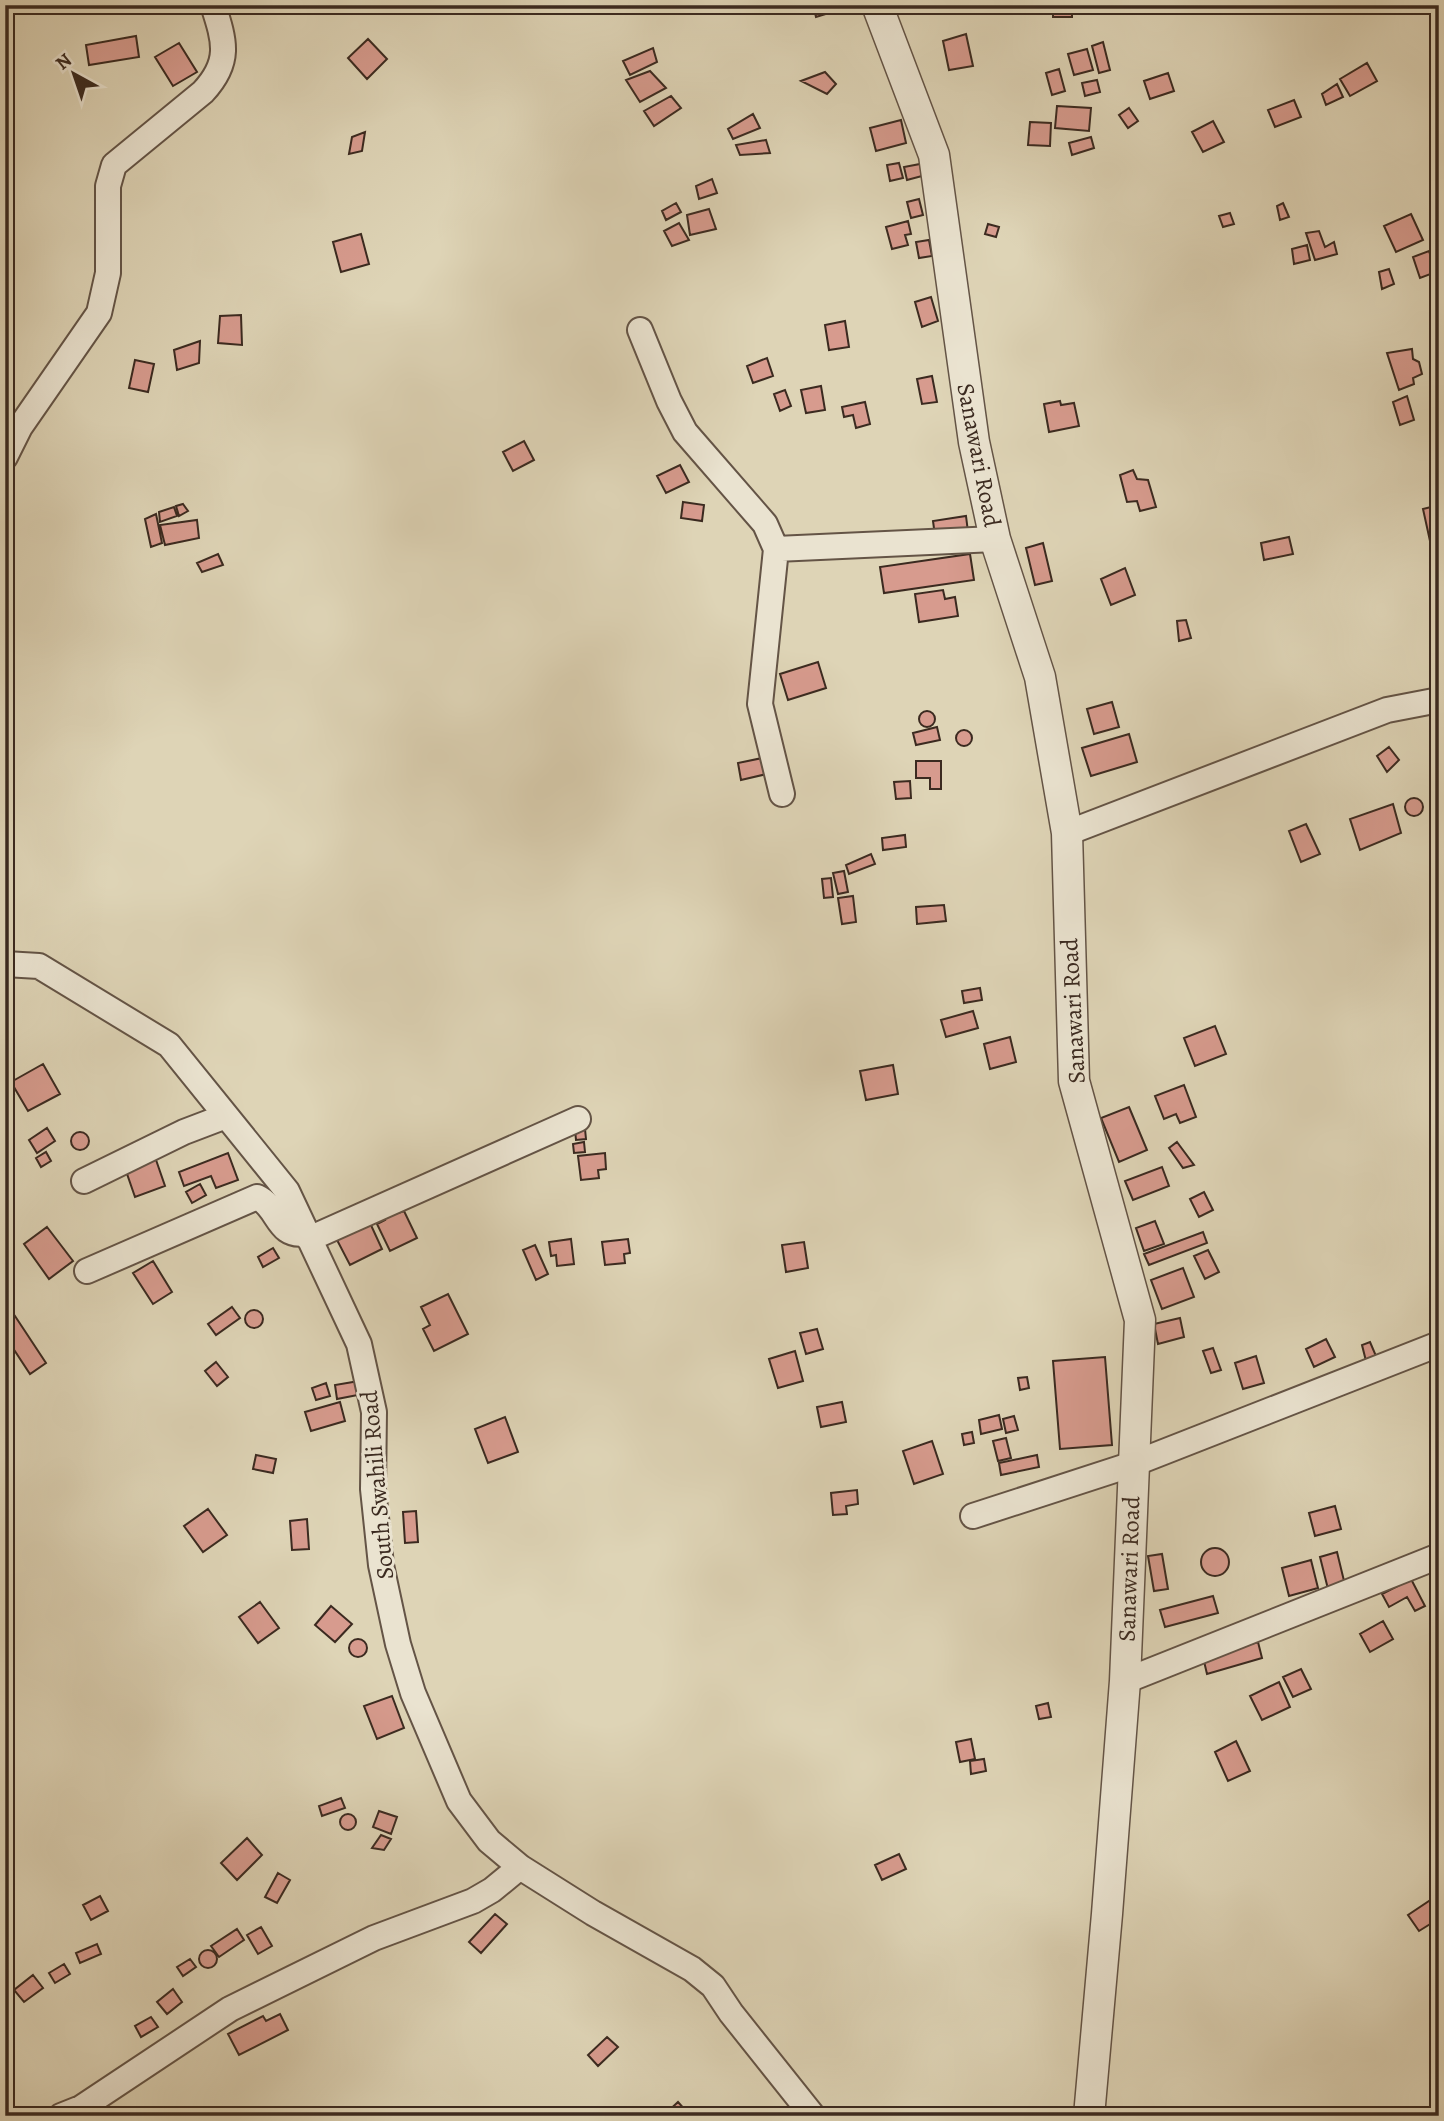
<svg xmlns="http://www.w3.org/2000/svg" width="1444" height="2121" viewBox="0 0 1444 2121" font-family="Alegreya,serif">
	<rect width="100%" height="100%" fill="#ded4b6"/>
	<filter id="stains"><feTurbulence type="fractalNoise" baseFrequency=".00286" numOctaves="4"/><feColorMatrix values="0 0 0 0 .2 0 0 0 0 .09 0 0 0 0 .02 0 0 0 .5 -.17"/></filter>
	<radialGradient id="worn" r=".72"><stop offset=".6" stop-color="#630" stop-opacity="0"/><stop offset="1" stop-color="#630" stop-opacity=".3"/></radialGradient>
	<path fill="#d79b8e" stroke="#3b2a20" stroke-width="2" d="M813,5H841L842,9L816,17Z
		M1053,5H1072V17H1053Z
		M966,34L973,66L949,70L943,41Z
		M136,36L139,57L89,65L86,45Z
		M368,39L387,59L367,79L348,58Z
		M1103,42L1110,70L1099,73L1092,46Z
		M179,43L197,72L173,86L155,57Z
		M653,48L657,62L630,75L623,61Z
		M1087,49L1093,70L1074,75L1068,54Z
		M1367,63L1377,81L1350,96L1340,79Z
		M1059,69L1065,91L1052,95L1046,73Z
		M650,71L666,88L640,102L626,80Z
		M825,72L836,84L827,94L801,81Z
		M1168,73L1174,91L1150,99L1144,81Z
		M1097,80L1100,92L1085,96L1082,83Z
		M1337,84L1343,97L1326,105L1322,94Z
		M671,96L681,108L654,126L644,111Z
		M1294,100L1301,117L1275,127L1268,110Z
		M1057,106L1091,108L1089,131L1055,128Z
		M1129,108L1138,121L1128,128L1119,115Z
		M753,114L760,128L733,139L728,129Z
		M901,120L906,143L876,151L870,128Z
		M1213,121L1224,142L1203,152L1192,132Z
		M1030,122L1051,123L1050,146L1028,145Z
		M365,132L362,151L349,154L352,137Z
		M1091,137L1094,148L1072,155L1069,143Z
		M766,140L770,153L740,155L736,145Z
		M899,163L903,178L890,181L887,165Z
		M920,164L922,176L907,180L904,167Z
		M712,179L717,193L699,199L696,186Z
		M919,199L923,215L911,218L907,202Z
		M676,203L681,212L666,220L662,211Z
		M1283,203L1289,217L1280,220L1277,206Z
		M709,209L716,229L690,235L687,215Z
		M1230,213L1234,224L1223,227L1219,216Z
		M1411,214L1423,240L1396,252L1384,226Z
		M908,221L911,234L905,235L908,245L892,249L886,227Z
		M679,223L689,240L672,246L664,231Z
		M988,224L999,227L996,237L985,234Z
		M1319,231L1325,247L1334,242L1337,254L1315,260L1306,233Z
		M361,234L369,264L341,272L333,242Z
		M929,240L932,256L919,258L916,242Z
		M1307,245L1310,260L1294,264L1292,249Z
		M1429,251L1436,272L1420,278L1413,257Z
		M1389,269L1394,284L1382,289L1379,272Z
		M931,297L938,321L922,327L915,302Z
		M241,315L242,345L218,343L220,316Z
		M845,321L849,347L829,350L825,325Z
		M200,341L199,363L177,370L174,350Z
		M1412,349L1413,359L1419,362L1422,374L1413,378L1414,384L1399,390L1387,353Z
		M767,358L773,376L753,383L747,366Z
		M135,360L154,364L148,392L129,388Z
		M932,376L937,402L922,404L917,379Z
		M821,386L825,410L806,413L801,390Z
		M785,390L791,406L780,411L774,394Z
		M1407,396L1414,420L1400,425L1393,402Z
		M1060,401L1061,405L1074,403L1079,426L1049,432L1044,404Z
		M865,402L870,424L856,428L853,415L844,417L842,407Z
		M524,441L534,460L513,471L503,452Z
		M680,465L689,482L666,493L657,476Z
		M1133,470L1137,479L1148,480L1156,507L1140,511L1137,501L1127,502L1120,475Z
		M683,502L704,505L702,521L681,518Z
		M183,504L188,511L179,516L176,506Z
		M1439,505V538L1430,541L1423,509Z
		M174,507L177,516L160,522L159,512Z
		M156,514L162,543L151,547L145,519Z
		M966,516L968,532L935,536L933,521Z
		M197,520L199,538L165,545L160,525Z
		M1289,537L1293,554L1264,560L1261,543Z
		M1043,543L1052,581L1035,585L1026,548Z
		M218,554L223,565L202,572L197,563Z
		M970,554L974,580L884,593L880,567Z
		M1125,568L1135,595L1111,605L1101,579Z
		M943,590L945,599L955,597L958,616L919,622L915,594Z
		M1186,620L1191,638L1179,641L1177,621Z
		M818,662L826,688L788,700L780,674Z
		M1112,702L1119,727L1094,734L1087,709Z
		M919 719a8 8 0 1 1 16 0a8 8 0 1 1-16 0Z
		M937,727L940,740L916,745L913,733Z
		M956 738a8 8 0 1 1 16 0a8 8 0 1 1-16 0Z
		M1129,734L1137,762L1091,776L1082,748Z
		M1389,747L1399,760L1387,772L1377,756Z
		M767,757L771,773L741,780L738,763Z
		M916,761H941V789H930V778H916Z
		M910,781L911,798L896,799L894,782Z
		M1405 807a9 9 0 1 1 18 0a9 9 0 1 1-18 0Z
		M1393,804L1401,833L1360,850L1350,819Z
		M1306,824L1320,854L1301,862L1289,831Z
		M905,835L906,847L883,850L882,838Z
		M871,854L875,864L849,874L846,865Z
		M844,871L848,892L838,894L833,873Z
		M831,878L833,897L824,898L822,879Z
		M853,896L856,922L842,924L838,898Z
		M944,905L946,921L917,924L916,907Z
		M980,988L982,1000L964,1003L962,991Z
		M973,1011L978,1028L946,1037L941,1020Z
		M1215,1026L1226,1054L1195,1066L1184,1038Z
		M1010,1037L1016,1062L990,1069L984,1044Z
		M43,1064L60,1094L28,1111L11,1082Z
		M893,1065L898,1094L866,1100L860,1071Z
		M8,1081L14,1094L5,1099V1083Z
		M1184,1085L1196,1117L1180,1123L1176,1114L1164,1119L1155,1096Z
		M1129,1107L1147,1150L1119,1162L1101,1118Z
		M47,1128L55,1141L37,1153L29,1140Z
		M585,1129L586,1139L576,1140L575,1130Z
		M71 1141a9 9 0 1 1 18 0a9 9 0 1 1-18 0Z
		M584,1142L585,1152L574,1153L573,1144Z
		M1177,1142L1194,1165L1183,1168L1169,1148Z
		M46,1152L51,1161L41,1167L36,1158Z
		M228,1153L238,1180L216,1188L211,1176L184,1186L179,1172Z
		M605,1153L606,1169L598,1170L599,1178L581,1180L578,1156Z
		M155,1157L165,1186L135,1197L125,1168Z
		M1162,1167L1169,1186L1133,1200L1125,1181Z
		M200,1184L206,1195L192,1203L186,1192Z
		M1204,1192L1213,1210L1199,1217L1190,1199Z
		M395,1208L398,1213L404,1211L417,1238L390,1251L377,1224L385,1220L382,1214Z
		M1155,1221L1164,1244L1144,1251L1136,1228Z
		M370,1223L382,1249L350,1265L337,1240Z
		M47,1227L73,1261L49,1279L24,1244Z
		M1203,1232L1207,1243L1149,1265L1144,1254Z
		M571,1239L574,1264L557,1266L556,1255L551,1256L549,1242Z
		M628,1239L630,1253L624,1254L625,1263L605,1265L602,1242Z
		M804,1242L808,1268L786,1272L782,1245Z
		M535,1245L548,1274L536,1280L523,1250Z
		M273,1248L279,1258L263,1267L258,1257Z
		M1208,1250L1219,1272L1205,1279L1194,1256Z
		M153,1261L172,1292L153,1304L133,1273Z
		M1183,1268L1194,1297L1162,1309L1151,1280Z
		M448,1294L468,1334L434,1351L423,1329L430,1325L421,1307Z
		M232,1307L240,1318L216,1335L208,1324Z
		M245 1319a9 9 0 1 1 18 0a9 9 0 1 1-18 0Z
		M11,1310L46,1363L30,1374L5,1336V1314Z
		M1180,1318L1184,1337L1158,1344L1154,1324Z
		M817,1329L823,1349L806,1354L800,1333Z
		M1326,1339L1335,1357L1314,1367L1306,1349Z
		M1370,1342L1376,1356L1366,1361L1362,1345Z
		M1213,1348L1221,1370L1211,1373L1203,1351Z
		M795,1351L803,1381L778,1388L769,1359Z
		M1256,1356L1264,1383L1243,1389L1235,1363Z
		M1105,1357L1112,1445L1060,1449L1053,1361Z
		M216,1362L228,1377L217,1386L205,1371Z
		M1027,1377L1029,1388L1020,1390L1018,1378Z
		M365,1380L368,1393L337,1399L335,1385Z
		M326,1383L330,1396L316,1400L312,1388Z
		M340,1402L345,1421L311,1431L305,1412Z
		M842,1402L846,1422L821,1427L817,1407Z
		M999,1415L1002,1429L981,1434L979,1420Z
		M1014,1416L1018,1430L1006,1433L1003,1419Z
		M505,1417L518,1452L488,1463L475,1429Z
		M972,1432L974,1443L964,1445L962,1434Z
		M1006,1438L1011,1458L998,1461L993,1441Z
		M932,1441L943,1474L914,1484L903,1451Z
		M256,1455L276,1459L273,1473L253,1469Z
		M1037,1455L1039,1467L1001,1475L999,1463Z
		M857,1490L858,1504L846,1506L847,1514L833,1515L831,1493Z
		M1335,1506L1341,1529L1315,1536L1309,1513Z
		M208,1509L227,1535L203,1552L184,1526Z
		M416,1511L418,1542L405,1543L403,1512Z
		M307,1519L309,1549L292,1550L290,1521Z
		M1201 1562a14 14 0 1 1 28 0a14 14 0 1 1-28 0Z
		M1337,1552L1345,1585L1328,1589L1320,1557Z
		M1162,1554L1168,1589L1154,1591L1148,1556Z
		M1311,1560L1318,1588L1289,1596L1282,1568Z
		M1411,1579L1425,1606L1415,1611L1407,1597L1389,1607L1382,1594Z
		M1213,1596L1218,1613L1165,1627L1160,1610Z
		M260,1602L279,1628L258,1643L239,1617Z
		M331,1606L352,1624L335,1642L315,1625Z
		M1383,1621L1393,1639L1370,1652L1360,1634Z
		M349 1648a9 9 0 1 1 18 0a9 9 0 1 1-18 0Z
		M1258,1642L1262,1658L1207,1674L1203,1657Z
		M1301,1669L1311,1689L1293,1697L1283,1677Z
		M1279,1682L1290,1707L1262,1720L1250,1696Z
		M392,1696L404,1728L377,1739L364,1706Z
		M1048,1703L1051,1717L1039,1719L1036,1706Z
		M971,1739L975,1759L960,1762L956,1742Z
		M1236,1741L1250,1771L1228,1781L1215,1752Z
		M984,1759L986,1771L971,1774L970,1761Z
		M341,1798L345,1808L322,1816L319,1806Z
		M379,1811L397,1817L391,1834L373,1827Z
		M340 1822a8 8 0 1 1 16 0a8 8 0 1 1-16 0Z
		M381,1835L391,1839L384,1850L372,1848Z
		M247,1838L262,1855L237,1880L221,1863Z
		M899,1854L906,1869L882,1880L875,1865Z
		M278,1873L290,1880L277,1903L265,1897Z
		M100,1896L108,1911L91,1920L83,1905Z
		M1432,1899L1435,1921L1419,1931L1408,1915Z
		M495,1914L507,1924L481,1953L469,1942Z
		M261,1927L272,1946L258,1954L247,1935Z
		M237,1929L244,1940L219,1957L211,1946Z
		M97,1944L101,1954L80,1963L76,1953Z
		M199 1959a9 9 0 1 1 18 0a9 9 0 1 1-18 0Z
		M190,1959L196,1967L183,1976L177,1967Z
		M64,1964L70,1974L55,1983L49,1973Z
		M33,1975L43,1988L24,2002L14,1990Z
		M173,1989L182,2002L167,2014L157,2002Z
		M280,2014L288,2030L239,2055L228,2034L263,2016L266,2021Z
		M151,2017L158,2027L141,2037L135,2026Z
		M607,2037L618,2047L598,2066L588,2055Z
		M678,2102L687,2112L684,2116H663Z"/>
	<g fill="none" stroke-linecap="round" stroke-linejoin="round">
		<g stroke="#645446" stroke-width="28">
			<path id="minor" d="M640,330L669,401L685,432L765,524L776,549L760,704L782,794
				M5,457L20,427L99,313L108,273V186L114,165L203,92C231,62 225,42 213,5
				M776,549L995,539
				M1067,833L1387,710L1439,700
				M5,964L39,966L169,1045L287,1191L359,1344L374,1412L373,1489L381,1565L398,1644L413,1693L459,1801L489,1841L520,1867L593,1913L692,1969L713,1986L731,2013L813,2116
				M84,1181L184,1132L226,1116
				M309,1239L578,1119
				M87,1271L257,1197C279,1207 277,1239 306,1233
				M973,1516L1133,1464L1439,1344
				M1125,1681L1439,1556
				M61,2116L81,2108L230,2009L374,1938L473,1901L492,1890L520,1867"/>
		</g>
		<g stroke="#645446" stroke-width="33">
			<path id="tertiary" d="M877,5L934,155L974,442L995,539L1040,677L1067,833L1074,1081L1140,1320L1125,1681L1107,1914L1089,2116"/>
		</g>
		<use href="#minor" stroke="#eae3d0" stroke-width="24"/>
		<use href="#tertiary" stroke="#eae3d0" stroke-width="30"/>
	</g>
	<g text-anchor="middle" dominant-baseline="central" stroke-width="6" stroke-linejoin="round" paint-order="stroke">
		<g font-size="24" fill="#3b2a20" stroke="#eae3d0">
			<text transform="translate(979 455) rotate(79)">Sanawari Road</text>
			<text transform="translate(1073 1011) rotate(-93)">Sanawari Road</text>
			<text transform="translate(377 1485) rotate(-95)">South Swahili Road</text>
			<text transform="translate(1129 1569) rotate(-88)">Sanawari Road</text>
		</g>
	</g>
	<rect width="1444" height="2121" fill="none" stroke="#ded4b6" stroke-width="28"/>
	<rect x="7" y="7" width="1430" height="2107" fill="none" stroke="#3b2a20" stroke-width="3.5"/>
	<rect x="14" y="14" width="1416" height="2093" fill="none" stroke="#3b2a20" stroke-width="2"/>
	<g transform="translate(74 74) rotate(320)" stroke="#eae3d0" stroke-width="5" paint-order="stroke">
	<path d="M0-5L12 26L0 18L-12 26Z" fill="#3b2a20"/>
	<text y="-10" font-size="19" font-weight="bold" text-anchor="middle" fill="#3b2a20">N</text>
	</g>
	<rect width="100%" height="100%" filter="url(#stains)"/>
	<rect width="100%" height="100%" fill="url(#worn)"/>
</svg>
